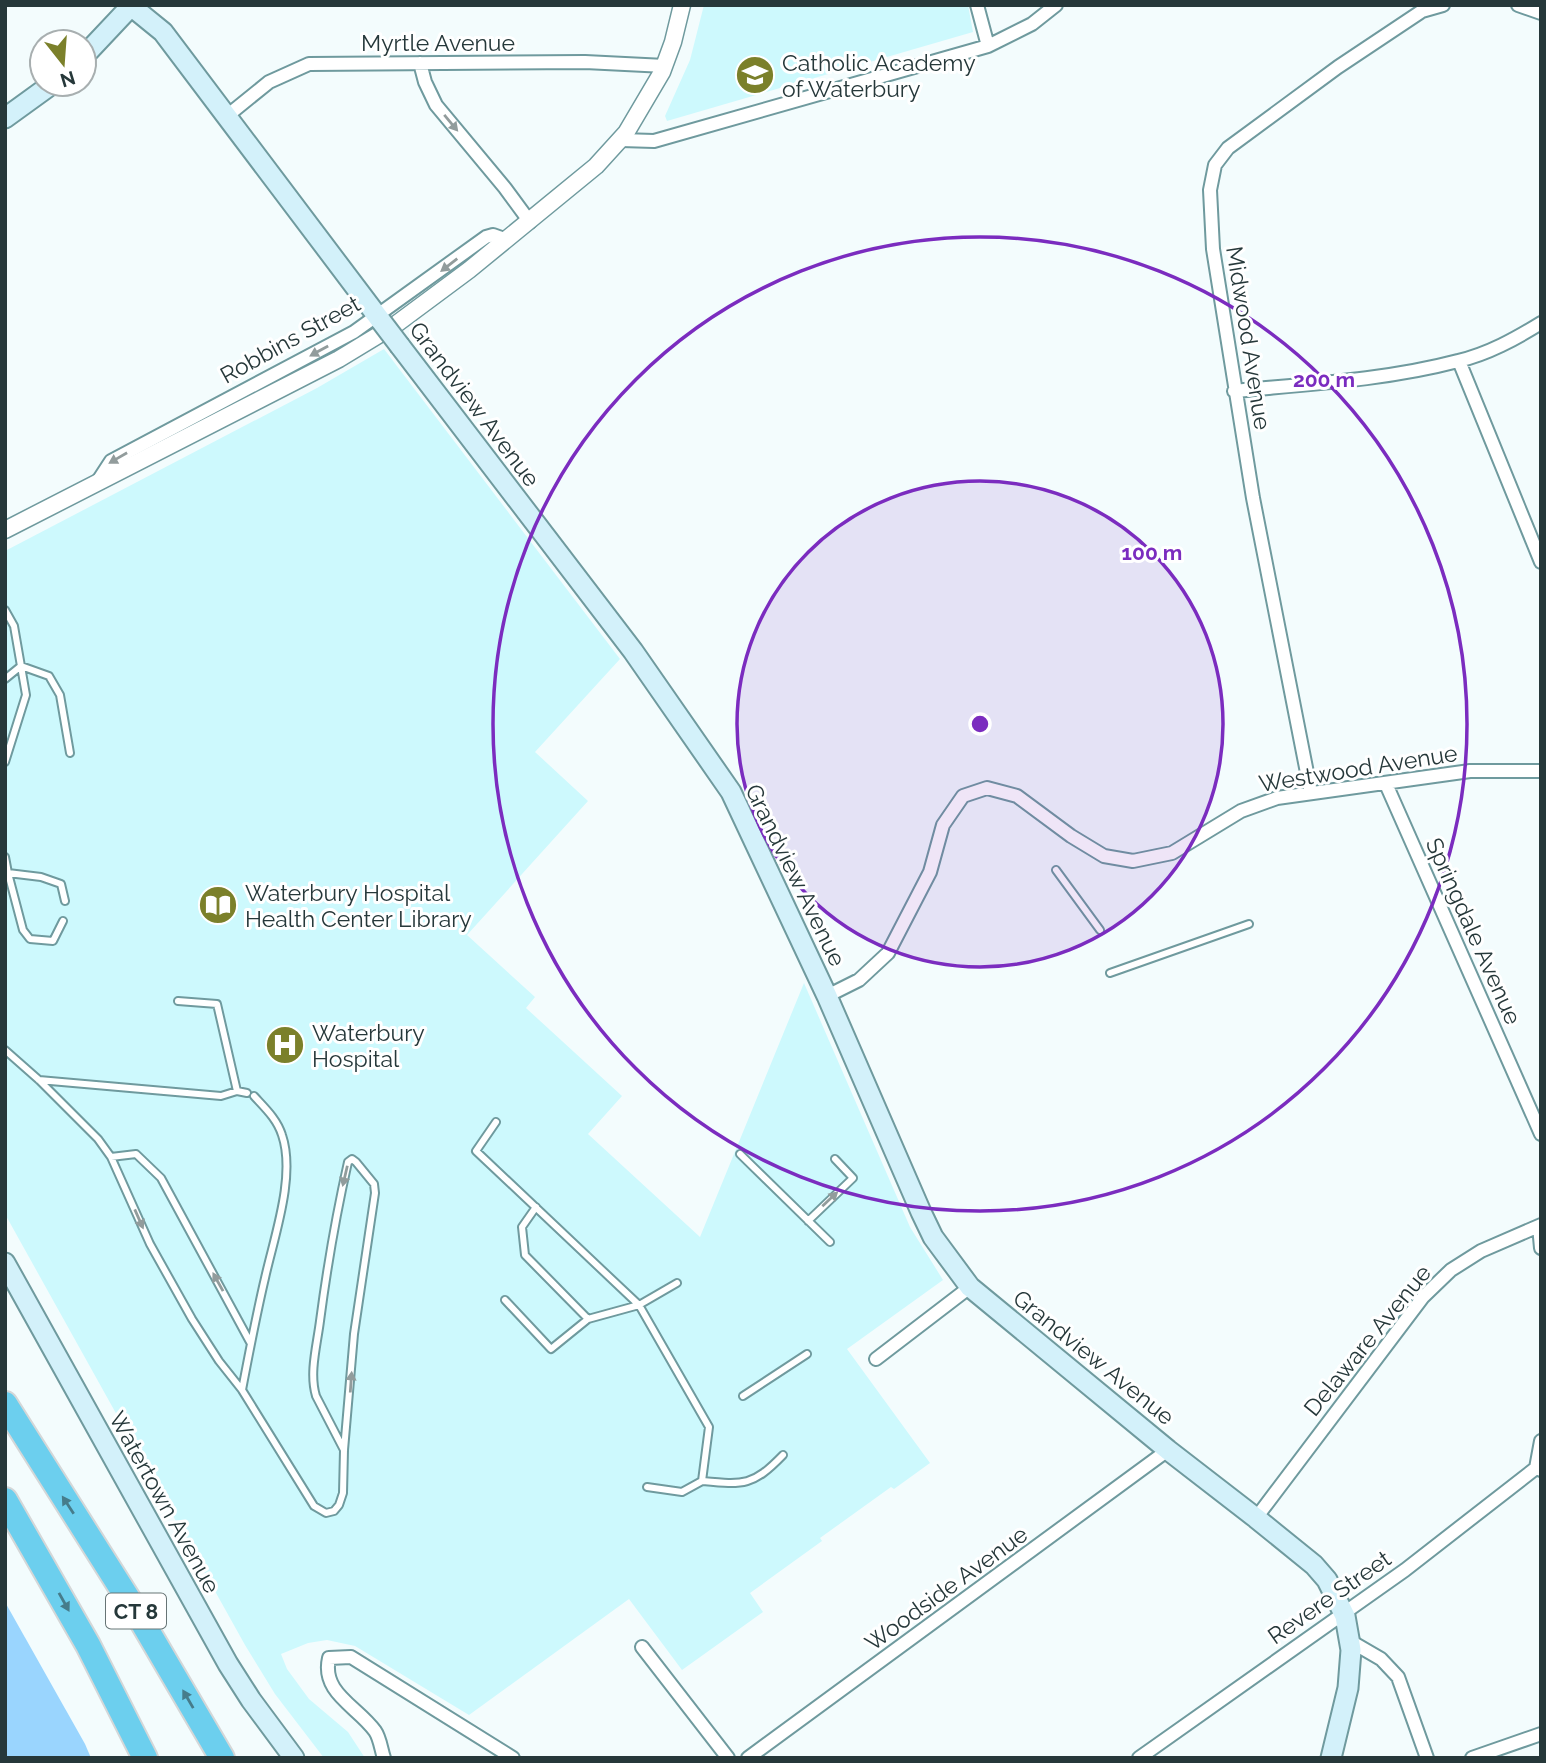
<svg xmlns="http://www.w3.org/2000/svg" width="1546" height="1763" viewBox="0 0 1546 1763" font-family="Raleway,sans-serif">
	<rect width="100%" height="100%" fill="#f3fcfd"/>
	<path fill="#cdf9fd" d="M704,5H968L973,32L667,121L665,116L690,60Z
		M384,349L620,659L535,752L588,801L467,935L535,997L526,1008L622,1096L588,1134L700,1237L804,983L910,1227L943,1280L847,1349L930,1463L894,1489L891,1487L820,1538L822,1541L750,1593L763,1612L682,1670L629,1599L469,1715L355,1646L327,1640L308,1643L281,1654L287,1669L309,1699L348,1732L365,1758H324L275,1694L245,1645L5,1214V551L317,388Z"/>
	<path fill="#9ad5fe" d="M5,1602L85,1744L91,1758H5Z"/>
	<g fill="none" stroke-linecap="round" stroke-linejoin="round">
		<g stroke="#6f9a9e" stroke-width="10">
			<path id="service" d="M5,610L14,626L26,695L5,762
				M5,679L21,666L49,676L60,695L70,753
				M5,857L8,873
				M1056,870L1100,930
				M63,921L53,941L30,939L23,930L8,873L41,877L61,884L65,901
				M1110,973L1249,924
				M178,1001L217,1004L237,1091L247,1093
				M5,1050L39,1080L98,1139L111,1157L150,1244L192,1319L219,1361L242,1390L314,1506L326,1513L334,1511L339,1505L343,1493L344,1450L354,1334L375,1193L374,1184L356,1162L352,1159L348,1162C336,1215 327,1268 320,1321C317,1345 309,1373 316,1396L344,1450
				M39,1080L221,1096L237,1091
				M496,1122L476,1151L639,1305L709,1427L702,1481C744,1485 753,1486 783,1455
				M740,1154L830,1242
				M111,1157L136,1154L161,1178L250,1342
				M536,1207L522,1227L525,1255L588,1319
				M808,1221L853,1178L835,1159
				M505,1300L551,1349L588,1319L639,1305L677,1283
				M242,1390C249,1353 256,1316 265,1278C274,1237 296,1176 282,1135C277,1119 265,1108 254,1096
				M743,1396L807,1354
				M647,1487L682,1492L702,1481"/>
		</g>
		<g stroke="#6f9a9e" stroke-width="16">
			<path id="minor" d="M977,5L988,46
				M1518,5L1541,13
				M420,63L425,82L436,105L505,188L530,222
				M227,116L269,82L309,64L585,62L665,66
				M621,140L654,141L988,46L1032,24L1056,5
				M1459,361L1541,562
				M1234,391C1309,384 1386,380 1458,361C1488,354 1515,339 1541,323
				M96,484L111,461L354,332L486,237L493,235L507,240
				M1386,784L1541,1134
				M1311,793L1253,498L1213,249L1210,190L1215,165L1228,148L1338,67L1422,11L1443,5
				M827,996L859,980L888,953L930,872L943,825L963,796L987,788L1017,796L1071,836L1104,856L1133,861L1172,853L1241,811L1277,798L1470,771H1541
				M1539,1226L1541,1248
				M876,1359L970,1287
				M1536,1468L1541,1441
				M1256,1518L1423,1297L1451,1270L1481,1251L1541,1225
				M1350,1641L1381,1659L1398,1677L1427,1758
				M642,1647L728,1758
				M384,1758C381,1749 380,1738 375,1731C357,1706 321,1693 329,1658L351,1657L513,1758
				M748,1758L1168,1450
				M1139,1758L1405,1570L1536,1468L1541,1470
				M1472,1758L1541,1734"/>
		</g>
		<g stroke="#6f9a9e" stroke-width="19">
			<path id="tertiary" d="M5,530L339,359L395,325L469,270L596,166L626,133L662,72L673,42L682,5"/>
		</g>
		<g stroke="#6f9a9e" stroke-width="23">
			<path id="secondary" d="M131,6L163,32L381,321
				M84,56L132,5
				M5,118L52,84
				M400,346L633,651L731,792L827,996L921,1212L933,1237L970,1287L1168,1450L1256,1518L1314,1565L1327,1580L1345,1616L1351,1650L1348,1688L1331,1758
				M5,1263L228,1664L251,1700L294,1758"/>
		</g>
		<g stroke="#d4d7d8" stroke-width="28">
			<path id="motorway" d="M5,1404L137,1613L222,1758
				M5,1500L88,1645L145,1758"/>
		</g>
		<use href="#service" stroke="#fff" stroke-width="6"/>
		<use href="#minor" stroke="#fff" stroke-width="12"/>
		<use href="#tertiary" stroke="#fff" stroke-width="16"/>
		<use href="#secondary" stroke="#d3f1fa" stroke-width="19"/>
		<use href="#motorway" stroke="#6ccfee" stroke-width="24"/>
		<g stroke="#6f9a9e" stroke-width="23" stroke-linecap="butt">
			<path id="secondary-bridge" d="M381,321L400,346"/>
		</g>
		<use href="#secondary-bridge" stroke="#d3f1fa" stroke-width="19"/>
	</g>
	<defs><path id="oneway-solid" d="M-6-.8H1V-3.2L6.5 0L1 3.2V.8H-6Z" transform="scale(1.75)"/></defs>
	<g fill="#929c9c">
		<use href="#oneway-solid" transform="translate(451 123) rotate(50)"/>
		<use href="#oneway-solid" transform="translate(449 265) rotate(142)"/>
		<use href="#oneway-solid" transform="translate(319 351) rotate(151)"/>
		<use href="#oneway-solid" transform="translate(118 458) rotate(150)"/>
		<use href="#oneway-solid" transform="translate(345 1176) rotate(103)"/>
		<use href="#oneway-solid" transform="translate(830 1199) rotate(-43)"/>
		<use href="#oneway-solid" transform="translate(139 1219) rotate(66)"/>
		<use href="#oneway-solid" transform="translate(218 1282) rotate(-119)"/>
		<use href="#oneway-solid" transform="translate(351 1382) rotate(-86)"/>
	</g>
	<g fill="#467c8b">
		<use href="#oneway-solid" transform="translate(68 1505) rotate(-123)"/>
		<use href="#oneway-solid" transform="translate(64 1602) rotate(61)"/>
		<use href="#oneway-solid" transform="translate(188 1699) rotate(-120)"/>
	</g>
	<circle cx="980" cy="724" r="243" fill="#7b2cbf" fill-opacity=".12"/>
	<g fill="none" stroke="#7b2cbf" stroke-width="3.5">
		<circle cx="980" cy="724" r="243"/>
		<circle cx="980" cy="724" r="487"/>
	</g>
	<defs>
		<g id="school-disc" transform="scale(2.0125)"><circle r="9.5" fill="#7b802a" stroke="#fff"/><path d="M0-5L7-2L0 1L-7-2ZM-4 1L0 2.5L4 1V4Q0 6-4 4Z" fill="#fff"/></g>
		<g id="library-disc" transform="scale(2.0125)"><circle r="9.5" fill="#7b802a" stroke="#fff"/><path d="M-6-4Q-3-5.5-.7-3.5V5Q-3 3-6 4ZM6-4Q3-5.5 .7-3.5V5Q3 3 6 4Z" fill="#fff"/></g>
		<g id="hospital-disc" transform="scale(2.0125)"><circle r="9.5" fill="#7b802a" stroke="#fff"/><path d="M-5-5h3v3.5h4V-5h3V5h-3V1.5h-4V5h-3Z" fill="#fff"/></g>
	</defs>
	<g fill-rule="evenodd">
		<use href="#school-disc" x="755" y="75"/>
		<use href="#library-disc" x="218" y="905"/>
		<use href="#hospital-disc" x="285" y="1045"/>
	</g>
	<g text-anchor="middle" dominant-baseline="central" stroke-width="6" stroke-linejoin="round" paint-order="stroke">
		<rect fill="#fff" stroke="#677475" stroke-width="2" x="106" y="1593.5" width="60" height="35" rx="5"/>
		<g font-size="21" font-weight="bold" fill="#26383a">
			<text x="136" y="1611">CT 8</text>
		</g>
		<g font-size="23" fill="#26383a" stroke="#fff">
			<text x="438" y="42">Myrtle Avenue</text>
			<text transform="translate(1249 338) rotate(81)">Midwood Avenue</text>
			<text transform="translate(290 339) rotate(-29)">Robbins Street</text>
			<text transform="translate(475 404) rotate(53)">Grandview Avenue</text>
			<text transform="translate(1358 768) rotate(-9)">Westwood Avenue</text>
			<text transform="translate(796 875) rotate(64)">Grandview Avenue</text>
			<text transform="translate(1474 931) rotate(66)">Springdale Avenue</text>
			<text transform="translate(1367 1340) rotate(-51)">Delaware Avenue</text>
			<text transform="translate(1094 1357) rotate(39)">Grandview Avenue</text>
			<text transform="translate(165 1502) rotate(61)">Watertown Avenue</text>
			<text transform="translate(946 1588) rotate(-36)">Woodside Avenue</text>
			<text transform="translate(1329 1597) rotate(-35)">Revere Street</text>
		</g>
		<g font-size="23" fill="#26383a" stroke="#fff" text-anchor="start">
			<text x="782" y="62">Catholic Academy<tspan x="782" dy="26">of Waterbury</tspan></text>
			<text x="245" y="892">Waterbury Hospital<tspan x="245" dy="26">Health Center Library</tspan></text>
			<text x="312" y="1032">Waterbury<tspan x="312" dy="26">Hospital</tspan></text>
		</g>
	</g>
	<circle cx="980" cy="724" r="10" fill="#7b2cbf" stroke="#fff" stroke-width="3.5"/>
	<g font-size="21" text-anchor="middle" font-weight="bold" fill="#7b2cbf" stroke="#fff" stroke-width="6" stroke-linejoin="round" paint-order="stroke">
		<text x="1324" y="387">200 m</text>
		<text x="1152" y="560">100 m</text>
	</g>
	<rect width="1546" height="1763" fill="none" stroke="#26383a" stroke-width="14"/>
	<g transform="translate(63 63) rotate(163)"><circle r="33" fill="#ffffff" stroke="#a8afb0" stroke-width="2"/>
	<path d="M0-5L12 26L0 18L-12 26Z" fill="#7b802a"/>
	<text y="-10" font-size="19" font-weight="bold" text-anchor="middle" fill="#26383a">N</text>
	</g>
</svg>
